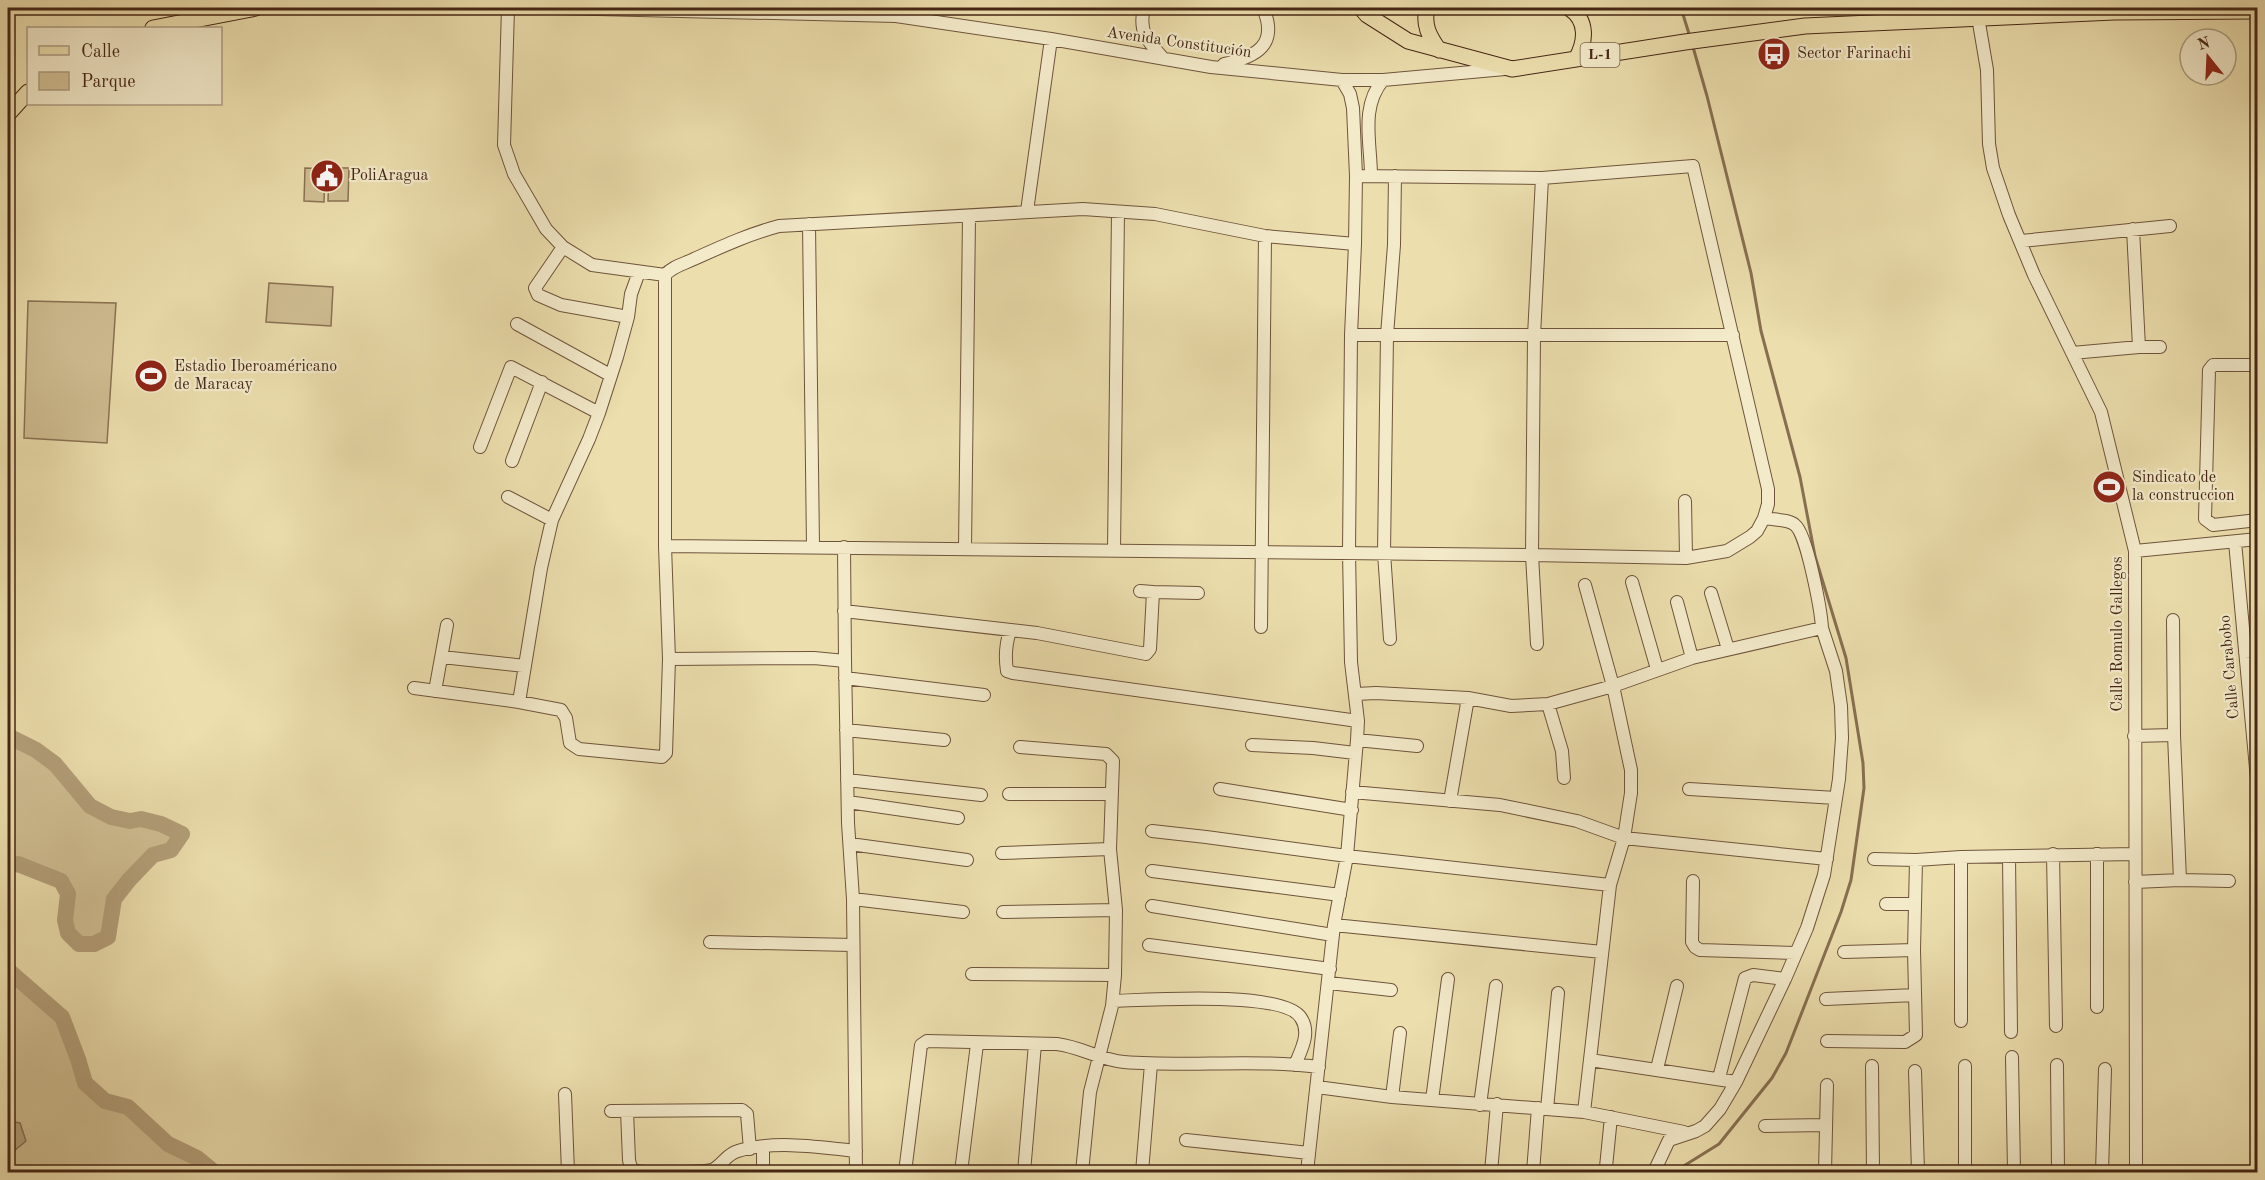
<svg xmlns="http://www.w3.org/2000/svg" width="2265" height="1180" viewBox="0 0 2265 1180" font-family="'Old Standard TT',serif">
	<rect width="100%" height="100%" fill="#ecdead"/>
	<filter id="stains"><feTurbulence type="fractalNoise" baseFrequency=".00333" numOctaves="4"/><feColorMatrix values="0 0 0 0 .2 0 0 0 0 .09 0 0 0 0 .02 0 0 0 .5 -.17"/></filter>
	<radialGradient id="worn" r=".72"><stop offset=".6" stop-color="#630" stop-opacity="0"/><stop offset="1" stop-color="#630" stop-opacity=".3"/></radialGradient>
	<path fill="#d0bf93" stroke="#8a7254" stroke-width="1.5" d="M305,168L325,169L324,202L304,201Z
		M329,168H349L348,201H328Z
		M269,283L333,287L331,326L266,322Z
		M28,301L116,303L107,443L24,438Z
		M8,736L36,750L55,764L90,806L111,817L130,821L141,819L161,824L182,834L171,850L153,855L129,880L114,899L108,937L94,944H79L68,933L65,920L68,894L61,881L18,864L8,866Z
		M8,970L62,1017L78,1059L85,1083L105,1101L128,1107L168,1144L197,1158L214,1172H8Z"/>
	<path fill="#b39f79" stroke="#876f51" stroke-width="1.5" d="M8,1121L20,1123L26,1141L8,1156Z"/>
	<g fill="none" stroke-linecap="round" stroke-linejoin="round">
		<path stroke="#876f51" stroke-width="3" d="M1681,8L1690,37
			M1674,1172L1719,1144L1772,1078L1786,1053L1841,912L1851,880L1864,788L1863,763L1846,658L1815,556L1800,477L1761,331L1751,273L1707,96L1693,47"/>
		<path stroke="#b39f79" stroke-width="16" d="M8,736L36,750L55,764L90,806L111,817L130,821L141,819L161,824L182,834L171,850L153,855L129,880L114,899L108,937L94,944H79L68,933L65,920L68,894L61,881L18,864L8,866
			M8,970L62,1017L78,1059L85,1083L105,1101L128,1107L168,1144L197,1158L214,1172"/>
		<g stroke="#6f543b" stroke-width="14">
			<path id="minor" d="M508,8L504,145L514,174L546,229L563,247L592,265L665,275C673,266 684,264 694,259C723,246 749,234 779,226L1083,209L1155,214L1265,236L1355,244L1356,176L1353,108L1350,94L1342,80
				M555,8L896,16L1051,39L1211,67L1342,80H1383L1505,69
				M1144,8C1138,32 1148,42 1164,59
				M1978,17L1987,70L1989,144L1993,168L2009,215L2034,275L2101,412L2135,551L2136,1172
				M1224,64C1256,57 1279,45 1263,8
				M1371,176C1371,143 1360,107 1383,80
				M1027,211L1051,39
				M809,224L813,547
				M2133,229L2139,347
				M2021,241L2170,226
				M563,247L535,288L538,295L561,305L628,317
				M517,324L610,375
				M1351,335H1733
				M2072,353L2139,347H2160
				M2258,365H2213L2209,370L2205,519L2213,525L2258,520
				M480,447L511,367L599,413
				M512,461L542,382
				M508,497L552,520
				M1685,501L1686,558
				M1764,518C1773,520 1788,519 1795,525C1807,534 1821,611 1822,628
				M2235,542L2258,790
				M665,546L1532,555L1686,558L1727,551L1750,537L1757,531L1764,518L1768,504V489L1693,166L1542,178L1356,176
				M844,547L845,661
				M965,548L969,217
				M1114,550L1118,212
				M2135,551L2258,539
				M1632,582L1657,669
				M1153,592L1198,593
				M1711,593L1728,649
				M1677,602L1692,658
				M844,611L1037,633L1146,654L1150,649L1153,592L1140,591
				M2173,620L2174,735L2180,880L2229,881
				M1261,627L1265,236
				M1010,631C1006,643 1005,658 1007,671L1013,673L1358,721
				M1390,639L1384,553L1387,335L1394,245L1395,176
				M1537,644L1532,555L1534,336L1542,178
				M2245,652L2258,651
				M442,657L525,666
				M669,659L814,658L845,661L848,823L853,899L856,1172
				M845,678L984,695
				M414,688L519,702L561,710L566,718L570,743L579,749L662,757L666,753L669,659L665,546V275
				M435,691L447,625
				M1356,694L1376,693L1468,698L1511,706L1548,704L1613,686L1692,658L1822,628L1836,671L1841,706L1842,738L1839,779L1824,875L1807,928L1785,979L1736,1082L1720,1109L1705,1126L1696,1131L1669,1140L1654,1172
				M519,702L541,568L552,520L589,439L599,413L617,357L628,317L631,294L639,272
				M1548,704L1562,751L1564,778
				M846,730L944,740
				M2134,736L2174,735
				M1357,740L1417,746
				M1252,745L1313,748L1355,753
				M1020,747L1106,754L1113,761L1110,849L1116,910L1115,975L1112,1006L1090,1092L1082,1172
				M847,780L981,795
				M1220,789L1352,810
				M1689,789L1836,798
				M1352,792L1500,805L1577,821L1624,838L1827,859
				M1009,794H1111
				M1450,801L1468,698
				M848,802L958,818
				M1152,831L1206,837L1347,856L1610,885
				M850,844L967,860
				M1002,853L1110,849
				M2053,854L2056,1026
				M2097,854V1007
				M2009,857L2011,1032
				M1874,859L1916,860
				M1152,871L1340,895
				M1693,881L1692,942L1695,947L1700,950L1795,953
				M2135,882L2180,880
				M853,899L963,912
				M1886,904H1914
				M1152,906L1333,935
				M1003,912L1116,910
				M1334,925L1602,952
				M710,942L852,945
				M1149,945L1330,969
				M1844,952L1914,950
				M972,974L1115,975
				M1329,983L1391,990
				M1826,999L1915,995
				M1113,1001C1146,1000 1285,990 1301,1018C1311,1033 1301,1050 1295,1065
				M1961,1021V857
				M1827,1041L1905,1042L1916,1035L1914,950L1916,860L1961,857L2135,854
				M2012,1057L2014,1172
				M1590,1060L1736,1082
				M2057,1065L2058,1172
				M1872,1066L1873,1172
				M1657,1069L1677,986
				M1915,1071L1918,1172
				M1719,1078L1745,978L1753,975L1785,979
				M1317,1087L1392,1097L1584,1112L1684,1132
				M565,1094L568,1172
				M1392,1097L1400,1033
				M1432,1100L1448,979
				M1480,1105L1496,986
				M1547,1109L1558,993
				M611,1111L742,1110L747,1114L750,1149
				M627,1111L629,1160C630,1164 630,1167 633,1169C641,1175 701,1172 712,1170C723,1165 726,1154 738,1151C773,1140 820,1147 856,1151
				M1584,1112L1610,885L1624,838L1631,793V770L1613,686L1585,585
				M1765,1126L1826,1125
				M1186,1140L1309,1153
				M1606,1167L1611,1117
				M763,1172V1147
				M905,1172L921,1045L927,1041L1057,1044C1081,1047 1101,1060 1124,1062C1189,1067 1254,1059 1319,1067
				M961,1172L977,1044
				M1024,1172L1035,1044
				M1142,1172L1151,1064
				M1307,1172L1334,925L1347,856L1357,740L1358,721L1351,662L1349,552L1351,335L1355,244
				M1491,1172L1497,1104
				M1533,1172L1538,1108
				M1825,1172L1827,1085
				M1965,1172V1066
				M2102,1172L2105,1069"/>
		</g>
		<g stroke="#452615" stroke-width="17">
			<path id="major" d="M1361,8L1367,15L1408,41L1512,69L1685,42L1805,26L2114,12L2258,11
				M1427,8C1423,25 1429,36 1439,50
				M1569,8C1588,20 1586,42 1576,59
				M153,28L256,8
				M8,114L28,92"/>
		</g>
		<use href="#minor" stroke="#f3eaca" stroke-width="12"/>
		<use href="#major" stroke="#ecdead" stroke-width="15"/>
	</g>
	<defs>
		<g id="bus-disc" transform="scale(1.725)"><circle r="9.5" fill="#8f2418" stroke="#f3eaca"/><path d="M-5-6H5V4H4V6H2V4H-2V6H-4V4H-5ZM-3.5-4V0h7V-4ZM-3.5 1.2v1.5H-2V1.2ZM2 1.2v1.5H3.5V1.2Z" fill="#fff"/></g>
		<g id="civic-disc" transform="scale(1.725)"><circle r="9.5" fill="#8f2418" stroke="#f3eaca"/><path d="M-.6-6.5H3V-4.5H.6V-3L4-1V1h2V6H-6V1h2V-1L-.6-3ZM-1.2 2.5V6h2.4V2.5Z" fill="#fff"/></g>
		<g id="stadium-disc" transform="scale(1.725)"><circle r="9.5" fill="#8f2418" stroke="#f3eaca"/><path d="M0-5a6.5 5 0 1 0 0 10a6.5 5 0 1 0 0-10ZM-3.5-1.8h7v3.6h-7Z" fill="#fff"/></g>
	</defs>
	<g fill-rule="evenodd">
		<use href="#bus-disc" x="1774" y="54"/>
		<use href="#civic-disc" x="327" y="176"/>
		<use href="#stadium-disc" x="151" y="376"/>
		<use href="#stadium-disc" x="2109" y="487"/>
	</g>
	<g text-anchor="middle" dominant-baseline="central" stroke-width="4.5" stroke-linejoin="round" paint-order="stroke">
		<rect fill="#f3eaca" stroke="#79614b" stroke-width="1.5" x="1580.5" y="43" width="39" height="24" rx="4.5"/>
		<g font-size="15" font-weight="bold" fill="#452615">
			<text x="1600" y="55">L-1</text>
		</g>
		<g font-size="16" fill="#452615" stroke="#f3eaca">
			<text transform="translate(1179 43) rotate(8)">Avenida Constitución</text>
			<text transform="translate(2118 634) rotate(-90)">Calle Romulo Gallegos</text>
			<text transform="translate(2230 667) rotate(-95)">Calle Carabobo</text>
		</g>
		<g font-size="16" fill="#452615" stroke="#f3eaca" text-anchor="start">
			<text x="1797" y="54">Sector Farinachi</text>
			<text x="350" y="176">PoliAragua</text>
			<text x="174" y="367">Estadio Iberoaméricano<tspan x="174" dy="18">de Maracay</tspan></text>
			<text x="2132" y="478">Sindicato de<tspan x="2132" dy="18">la construccion</tspan></text>
		</g>
	</g>
	<rect width="2265" height="1180" fill="none" stroke="#ecdead" stroke-width="30"/>
	<rect x="9" y="9" width="2247" height="1162" fill="none" stroke="#452615" stroke-width="3"/>
	<rect x="15" y="15" width="2235" height="1150" fill="none" stroke="#452615" stroke-width="1.5"/>
	<rect x="27" y="27" width="195" height="78" fill="#f3eaca" stroke="#ad9c82" stroke-width="1.5"/>
	<rect x="39" y="46" width="30" height="9" fill="#ecdead" stroke="#ad9c82" stroke-width="1.5"/>
	<text x="81" y="57" font-size="18" fill="#452615">Calle</text>
	<rect x="39" y="72" width="30" height="18" fill="#d0bf93" stroke="#ad9c82" stroke-width="1.5"/>
	<text x="81" y="87" font-size="18" fill="#452615">Parque</text>
	<g transform="translate(2208 57) rotate(342)"><circle r="28" fill="#f3eaca" stroke="#ad9c82" stroke-width="1.5"/>
	<path d="M0-4.5L10 22L0 15L-10 22Z" fill="#8f2418"/>
	<text y="-9" font-size="16" font-weight="bold" text-anchor="middle" fill="#452615">N</text>
	</g>
	<rect width="100%" height="100%" filter="url(#stains)"/>
	<rect width="100%" height="100%" fill="url(#worn)"/>
</svg>
